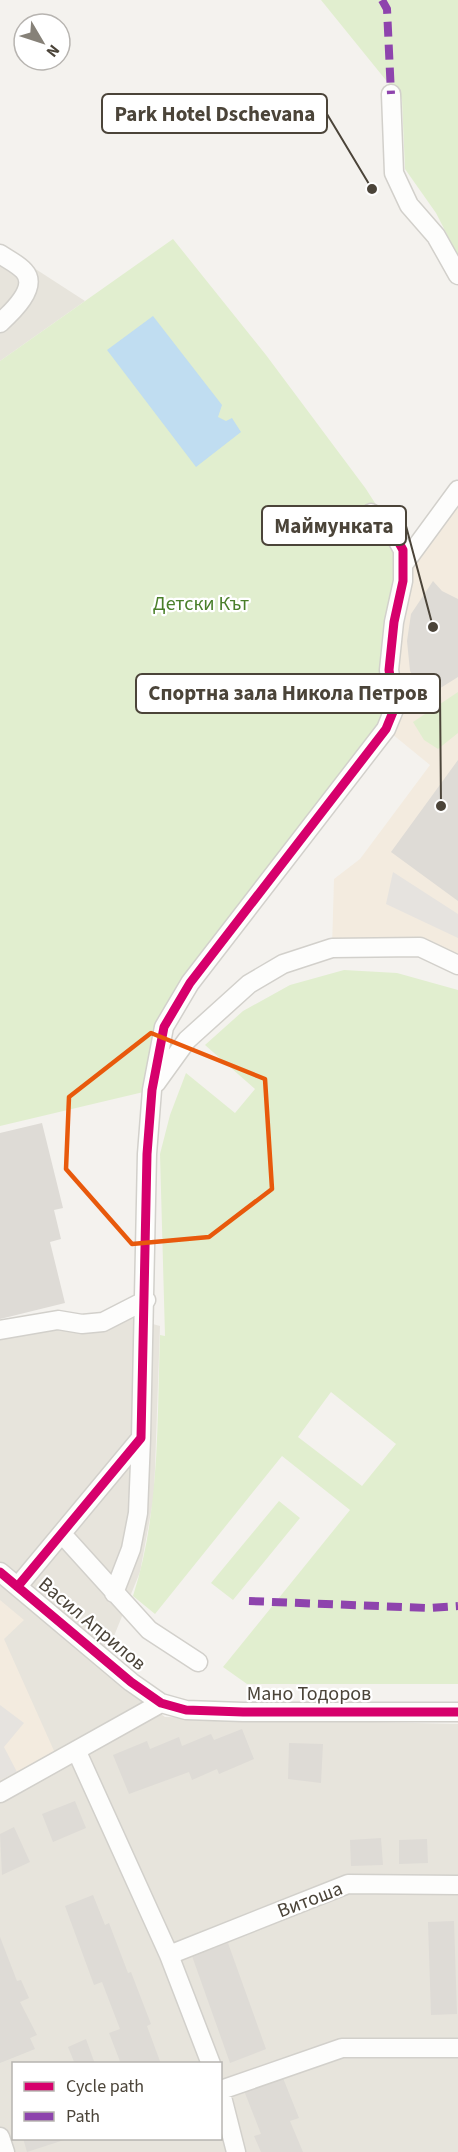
<svg xmlns="http://www.w3.org/2000/svg" width="458" height="2152" viewBox="0 0 458 2152" font-family="'Source Sans 3',sans-serif">
	<rect width="100%" height="100%" fill="#f4f2ee"/>
	<path fill="#e7e4dc" fill-rule="evenodd" d="M0,246L85,301L0,361Z
		M108,1312L160,1326L154,1496L140,1572L101,1668L165,1717L458,1724V2152H0V1328ZM14,2064H220V2138H14Z"/>
	<path fill="#f3ebdf" d="M458,490V965L420,947L332,948L334,879L360,859L430,765L386,729L403,581Z
		M0,1600L24,1620L4,1639L55,1753L0,1780Z"/>
	<path fill="#e1eecf" fill-rule="evenodd" d="M321,0H458V256L436,213L405,169L402,100Z
		M173,239L266,355L366,489L389,525L403,581L395,707L190,983L152,1090L0,1126V361Z
		M458,692V733L438,749L424,740L413,722Z
		M344,970L397,973L458,990V1684H247L223,1667L350,1510L282,1456L155,1614L133,1596C160,1512 157,1423 160,1335L165,1336L160,1154L170,1115L186,1073L235,1113L255,1089L205,1045L243,1011L290,985ZM331,1392L396,1444L362,1486L298,1437Z
		M279,1501L300,1518L233,1600L211,1583Z"/>
	<path fill="#e6e3df" d="M393,872L458,914V938L386,904Z
		M0,1705L24,1723L4,1747L17,1772L0,1780Z"/>
	<path fill="#c0ddf1" d="M153,316L222,405L218,417L226,421L232,418L241,432L196,467L107,350Z"/>
	<path fill="#dedbd6" d="M433,581L442,591L458,599V677L426,697L410,671L407,641L411,614Z
		M458,760V901L391,852Z
		M42,1123L63,1208L54,1210L61,1239L50,1242L65,1303L0,1319V1133Z
		M242,1729L254,1759L219,1774L217,1769L192,1780L189,1772L129,1794L113,1755L147,1741L150,1749L179,1737L182,1746L211,1734L214,1740Z
		M289,1743L323,1744L321,1783L288,1779Z
		M75,1801L86,1828L53,1842L42,1814Z
		M14,1827L30,1862L2,1875L0,1834Z
		M381,1838L383,1865L351,1866L350,1840Z
		M427,1839L428,1863L399,1864V1840Z
		M93,1895L105,1925L109,1923L128,1973L131,1972L151,2024L147,2026L161,2064H121L109,2033L120,2029L102,1982L94,1985L65,1906Z
		M454,1921L457,2014L431,2015L428,1922Z
		M0,1937L17,1981L21,1980L29,1998L20,2002L37,2035L30,2038L35,2049L0,2063Z
		M228,1943L266,2049L230,2063L192,1956Z
		M86,2039L95,2064H75L68,2047Z
		M281,2073L299,2118L290,2121L303,2152H261L254,2136L261,2134L243,2088Z
		M23,2138H67V2139L27,2152Z"/>
	<g fill="none" stroke-linecap="round" stroke-linejoin="round">
		<g stroke="#d2d0cb" stroke-width="21">
			<path id="minor" d="M391,94L394,173L409,205L436,236L458,275
				M0,254C7,259 18,264 24,271C39,287 12,312 0,323
				M403,565L458,490
				M156,1083L187,1040L249,984L283,964L332,948L420,947L458,965
				M0,1330L58,1320L82,1324L103,1322L146,1300
				M62,1534L149,1630L198,1662
				M0,1572L131,1682L161,1703L186,1710L243,1712H458
				M18,1586L141,1438L147,1154L152,1090L164,1027L190,983L386,729L395,707L389,670L394,622L403,581V550L389,525L371,513
				M114,1593L131,1549L138,1513L141,1438
				M77,1752L169,1955L211,2064
				M0,1793L161,1703
				M169,1955L348,1884L458,1885
				M220,2089L236,2152
				M221,2090L342,2048H458
				M0,2137L5,2152"/>
		</g>
		<use href="#minor" stroke="#fdfdfc" stroke-width="18"/>
		<path stroke="#8e44ad" stroke-width="8" stroke-dasharray="15 8" stroke-linecap="butt" d="M382,0L387,9L391,94
			M249,1601L428,1608L458,1606"/>
		<g stroke="#fff" stroke-width="13">
			<path id="cycleway" d="M0,1572L131,1682L161,1703L186,1710L243,1712H458
				M18,1586L141,1438L147,1154L152,1090L164,1027L190,983L386,729L395,707L389,670L394,622L403,581V550L389,525L371,513"/>
		</g>
		<use href="#cycleway" stroke="#d6006c" stroke-width="9"/>
	</g>
	<path fill="none" stroke="#e8590c" stroke-width="4.5" stroke-linejoin="round" d="M151,1033L265,1079L272,1189L209,1237L132,1244L66,1169L69,1097Z"/>
	<g text-anchor="middle" dominant-baseline="central" stroke-width="4.5" stroke-linejoin="round" paint-order="stroke">
		<g font-size="20" fill="#4a7f2a" stroke="#fff">
			<text x="201" y="604">Детски Кът</text>
		</g>
		<g font-size="20" fill="#4b4439" stroke="#fff">
			<text transform="translate(92 1624) rotate(40)">Васил Априлов</text>
			<text x="309" y="1694">Мано Тодоров</text>
			<text transform="translate(310 1900) rotate(-21)">Витоша</text>
		</g>
	</g>
	<path fill="none" stroke="#4b4439" stroke-width="2" d="M372 189L327 114M433 627L406 526M441 806L440 693"/>
	<g fill="#4b4439" stroke="#fff" stroke-width="2">
		<circle cx="372" cy="189" r="6"/>
		<circle cx="433" cy="627" r="6"/>
		<circle cx="441" cy="806" r="6"/>
	</g>
	<g fill="#fff" stroke="#4b4439" stroke-width="2">
		<rect x="102" y="94" width="225" height="39" rx="6"/>
		<rect x="262" y="506" width="144" height="39" rx="6"/>
		<rect x="136" y="674" width="304" height="39" rx="6"/>
	</g>
	<g font-size="21" text-anchor="middle" font-weight="bold" fill="#4b4439">
		<text x="215" y="121">Park Hotel Dschevana</text>
		<text x="334" y="533">Маймунката</text>
		<text x="288" y="700">Спортна зала Никола Петров</text>
	</g>
	<rect x="12" y="2062" width="210" height="78" fill="#ffffff" stroke="#b7b4b0" stroke-width="1.5"/>
	<rect x="24" y="2082" width="30" height="9" fill="#d6006c" stroke="#b7b4b0" stroke-width="1.5"/>
	<text x="66" y="2092" font-size="18" fill="#4b4439">Cycle path</text>
	<rect x="24" y="2112" width="30" height="9" fill="#8e44ad" stroke="#b7b4b0" stroke-width="1.5"/>
	<text x="66" y="2122" font-size="18" fill="#4b4439">Path</text>
	<g transform="translate(42 42) rotate(129)"><circle r="28" fill="#ffffff" stroke="#b7b4b0" stroke-width="1.5"/>
	<path d="M0-4.5L10 22L0 15L-10 22Z" fill="#868178"/>
	<text y="-9" font-size="16" font-weight="bold" text-anchor="middle" fill="#4b4439">N</text>
	</g>
</svg>
